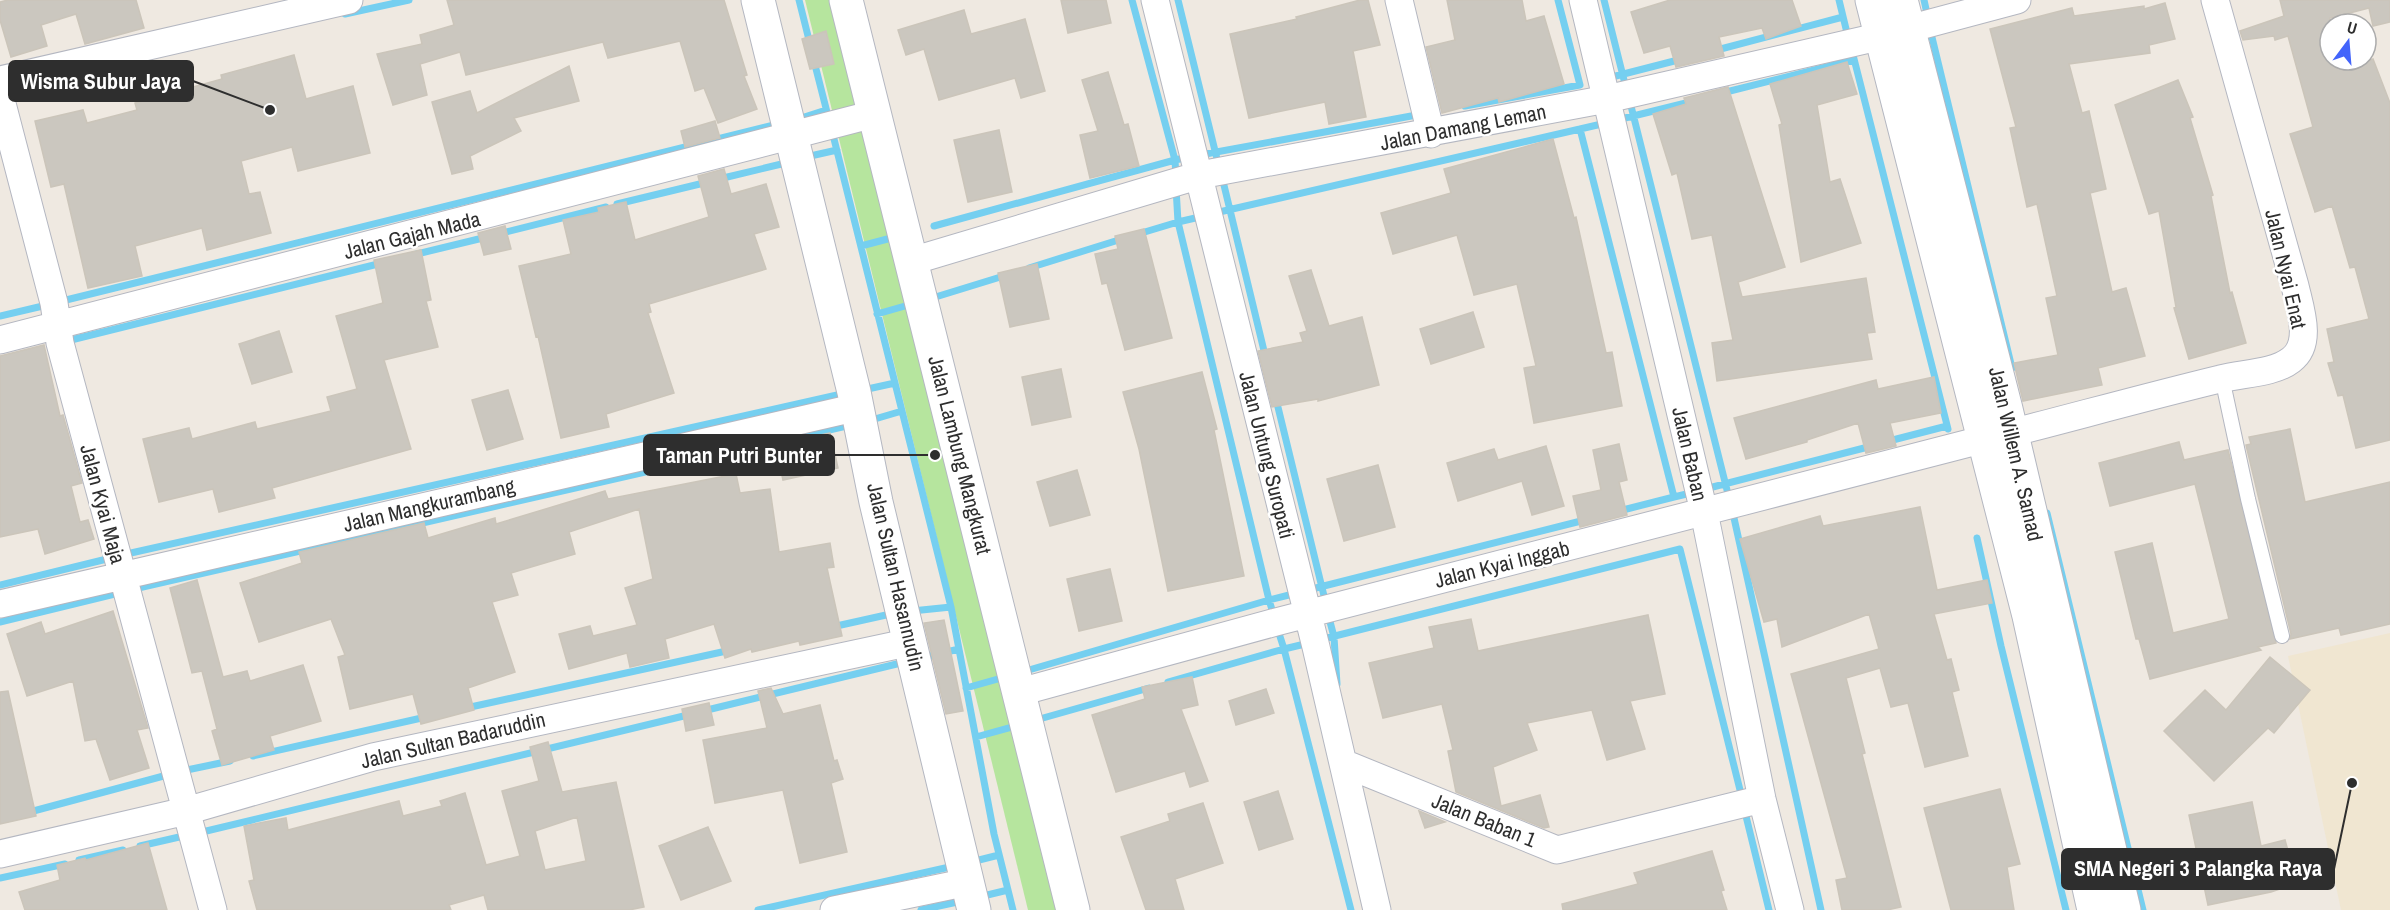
<svg xmlns="http://www.w3.org/2000/svg" width="2390" height="910" viewBox="0 0 2390 910" font-family="'Archivo Narrow',sans-serif">
	<rect width="100%" height="100%" fill="#efe9e1"/>
	<path fill="#f0e6d1" d="M2390,633V910H2341L2288,656Z"/>
	<path fill="#b6e59e" d="M805,0H840L1067,910H1028Z"/>
	<g fill="none" stroke-linecap="round" stroke-linejoin="round">
		<path stroke="#75cff0" stroke-width="7" d="M799,0L810,44
			M1178,0L1219,167
			M1604,0L1626,88
			M1839,0L1848,37
			M1924,0L1928,18
			M345,14L409,0
			M1930,29L2012,368
			M1851,47L1948,429
			M1713,51L1843,17
			M814,61L829,120
			M1608,78L1682,59
			M1722,93L1854,60
			M1629,98L1729,498
			M1465,106L1580,85L1558,0
			M795,120L826,110
			M1617,120L1694,101
			M1580,129L1606,123
			M832,131L951,607L994,834L1013,910
			M1200,155L1422,114
			M806,157L837,150
			M1176,177L1175,160L1189,157
			M1222,177L1266,359
			M719,179L790,162
			M1176,188L1178,222L1204,216
			M617,204L708,182
			M1215,213L1580,129L1674,497L1619,511
			M934,226L1175,160L1132,0
			M498,234L606,207
			M861,246L895,237
			M413,255L487,237
			M1029,268L1125,238
			M929,299L1007,275
			M58,302L778,124
			M877,314L912,304
			M0,316L47,305
			M67,341L382,263
			M863,390L895,383
			M1276,399L1326,604
			M868,421L902,411
			M1885,442L1947,426
			M1705,489L1872,446
			M1674,497L1695,492
			M1732,509L1821,910
			M2047,513L2143,910
			M1977,538L2001,646L2066,910
			M122,555L846,393
			M0,585L111,558
			M134,589L851,425
			M1308,590L1585,520
			M912,611L951,607
			M1328,614L1334,637L1337,684
			M1274,616L1269,600L1297,593
			M0,622L123,592
			M832,627L895,613
			M1277,627L1284,649L1309,643
			M1319,640L1680,549L1742,798
			M922,658L959,649
			M1022,672L1269,600L1178,222L1138,234
			M1168,682L1284,649L1351,910
			M966,688L1005,677
			M466,708L731,650
			M703,711L905,662
			M1036,720L1149,688
			M976,737L1019,725
			M253,756L426,717
			M182,771L230,761
			M1744,808L1769,910
			M26,813L171,774
			M198,833L692,714
			M140,846L188,835
			M79,860L123,850
			M971,862L999,855
			M0,878L65,864
			M979,897L1008,890
			M758,910L954,866
			M921,910L962,901"/>
	</g>
	<path fill="#cbc7bf" stroke="#cbc5ba" stroke-width="1.5" fill-rule="evenodd" d="M8,0H136L144,28L85,44L76,14L41,25L47,46L11,57L0,20V2Z
		M447,0H724L747,75L744,76L757,109L718,123L704,88L695,91L680,41L608,58L603,42L466,75L460,52L420,64L427,95L393,105L377,54L422,44L420,35L454,25Z
		M1061,0H1106L1111,23L1068,33Z
		M1360,0H1368L1380,45L1353,51L1366,117L1329,124L1325,102L1249,118L1230,34L1297,19L1296,17Z
		M1447,0H1522L1526,21L1544,16L1564,84L1499,102L1498,98L1442,113L1426,47L1455,40Z
		M1670,0H1792L1801,26L1766,39L1762,28L1719,37L1724,56L1676,67L1670,46L1644,53L1631,12Z
		M2280,0H2390V22L2373,26L2369,8L2330,18V60H2340L2343,70L2373,59L2390,103V440L2356,448L2343,395L2338,396L2328,363L2334,362L2327,329L2369,319L2355,267L2350,268L2332,206L2315,212L2290,134L2313,127L2288,36L2275,40L2274,36L2243,40L2240,31L2284,16Z
		M2165,3L2175,39L2149,45L2150,53L2069,64L2082,113L2089,111L2106,189L2090,193L2112,292L2126,288L2145,356L2098,368L2102,385L2023,401L2014,363L2058,355L2046,298L2057,296L2037,204L2027,207L2010,128L2016,127L1990,29L2072,8L2074,16L2144,6V9Z
		M964,10L971,34L1025,19L1045,91L1021,98L1015,78L939,100L924,49L906,55L898,30Z
		M826,31L834,64L810,69L802,39Z
		M294,55L306,99L353,86L370,153L298,171L292,147L241,161L249,194L260,192L271,233L207,250L202,228L135,246L142,276L88,288L64,184L51,187L35,121L83,110L87,123L137,110L135,103L222,79L221,75Z
		M1847,62L1857,94L1817,105L1830,182L1840,179L1861,243L1801,262L1779,125L1782,124L1770,84Z
		M569,66L579,101L514,118L521,131L470,156L473,169L452,174L432,102L470,91L477,113Z
		M1108,72L1124,125L1128,124L1139,166L1090,178L1080,135L1098,131L1082,80Z
		M2178,80L2193,117L2190,118L2213,195L2211,196L2230,293L2232,292L2246,343L2189,359L2174,308L2176,307L2159,211L2149,214L2115,105Z
		M1728,87L1785,267L1738,282L1742,297L1866,278L1875,332L1867,333L1872,359L1717,381L1712,343L1733,340L1712,235L1692,239L1677,173L1672,175L1653,114L1686,104L1684,98Z
		M715,121L720,138L685,147L681,131Z
		M999,130L1012,192L968,202L954,140Z
		M1553,139L1574,218L1576,217L1606,353L1612,352L1622,406L1534,423L1524,368L1536,366L1517,284L1474,295L1457,235L1393,254L1381,213L1451,193L1444,169Z
		M724,169L731,194L766,184L779,227L754,234L766,269L649,304L651,312L648,313L674,393L606,414L609,427L561,438L538,336L536,337L519,266L571,254L563,220L599,212L598,208L626,202L635,240L709,217L698,176Z
		M505,226L511,249L484,255L478,233Z
		M1144,229L1172,338L1125,350L1107,283L1102,284L1095,254L1118,249L1115,236Z
		M421,250L431,300L426,301L438,347L384,360L411,449L272,488L275,498L219,512L213,489L159,502L143,439L189,428L192,439L255,422L257,429L331,411L327,397L357,389L336,316L383,303L374,260Z
		M1037,264L1049,319L1010,327L998,273Z
		M1311,270L1329,326L1362,317L1379,385L1318,401V399L1272,407L1258,351L1303,342L1300,333L1307,331L1289,276Z
		M1473,312L1484,347L1431,364L1420,329Z
		M279,331L292,372L252,384L239,344Z
		M44,345L60,416L63,415L82,483L71,486L80,522L88,520L94,539L45,554L38,529L0,537V356Z
		M1061,369L1071,417L1032,425L1022,377Z
		M1202,372L1217,429L1214,430L1244,576L1168,591L1139,449L1123,392Z
		M1934,377L1941,413L1890,423L1896,446L1866,453L1858,423L1807,440V442L1746,459L1734,418L1876,380L1878,389Z
		M508,390L523,439L487,450L472,400Z
		M2290,429L2305,502L2390,482V624L2341,635L2339,628L2290,639L2291,634L2246,445L2251,444L2249,437Z
		M830,433L838,468L783,480L775,445Z
		M2179,442L2184,460L2228,450L2276,643L2258,647L2261,650L2150,679L2139,639H2136L2115,552L2152,543L2173,633L2229,619L2195,484L2110,506L2099,463Z
		M1619,444L1627,480L1619,482L1627,515L1580,527L1573,496L1601,490L1593,450Z
		M1546,446L1564,506L1532,515L1522,481L1458,501L1447,463L1494,449L1498,460Z
		M1378,465L1395,527L1344,541L1327,479Z
		M1077,470L1090,515L1050,526L1037,482Z
		M736,474L740,493L770,489L779,552L830,543L834,567L827,568L842,636L800,645L799,641L752,652L751,649L725,658L714,624L665,639L669,658L630,667L627,653L569,669L559,634L590,626L593,636L637,625L625,588L653,579L639,509L569,532L575,554L511,573L518,595L492,602L515,672L468,688L474,710L421,724L413,694L350,709L338,657L345,655L331,619L259,642L240,583L302,563L299,552L424,523L428,538L495,518L496,524L605,491L608,499Z
		M1920,507L1937,590L1987,580L1992,603L1934,614L1947,660L1951,659L1959,690L1952,692L1968,756L1925,767L1908,703L1891,707L1880,668L1846,678L1865,753L1862,754L1901,907L1887,910H1842L1836,880L1847,878L1791,674L1879,649L1869,614L1782,647L1777,619L1764,622L1740,539L1820,516L1823,526Z
		M1110,569L1122,621L1079,631L1067,579Z
		M197,580L223,677L247,671L250,681L303,665L321,721L270,736L274,750L222,765L212,731L217,729L202,671L192,673L170,588Z
		M113,611L148,728L137,730L149,768L110,780L96,739L85,741L73,681L27,696L7,634L41,622L45,634Z
		M1648,615L1665,694L1630,701L1645,749L1607,760L1592,710L1527,723L1537,750L1493,767L1501,806L1540,795L1549,827L1544,828L1456,792L1448,751L1453,750L1442,704L1383,718L1369,663L1434,648L1429,627L1471,619L1478,651Z
		M944,620L963,711L946,714L924,623Z
		M2270,657L2310,690L2274,733L2268,728L2214,781L2164,731L2205,690L2226,710Z
		M1192,677L1198,705L1181,709L1208,781L1190,787L1185,771L1116,792L1092,715L1145,699L1142,687Z
		M771,688L783,714L820,705L834,761L837,760L843,779L831,783L847,852L800,863L783,790L715,803L703,740L767,728L758,691Z
		M1266,689L1274,713L1236,725L1229,701Z
		M8,691L36,816L0,824V692Z
		M709,703L714,725L686,731L682,709Z
		M548,742L562,792L616,782L644,907L629,910H488L484,895L449,905L451,910H257L249,881L254,880L244,826L286,818L288,830L399,801L403,816L442,806L440,801L465,793L486,865L520,856L502,791L539,781L530,747ZM577,817L586,861L545,870L535,831Z
		M2000,789L2020,864L2007,867L2014,910H1951L1924,808Z
		M1278,791L1293,839L1259,850L1244,802Z
		M2252,802L2261,846L2285,840L2297,883L2271,892L2208,905L2189,815Z
		M1203,803L1223,863L1175,879L1184,910H1146L1121,837L1170,821L1168,814Z
		M1419,811L1445,822L1425,828Z
		M708,827L731,881L681,900L659,846Z
		M148,843L167,910H25L19,892L60,880L57,865L85,858L86,860Z
		M1712,851L1724,890L1721,891L1727,910H1563L1562,904L1638,884L1634,873Z"/>
	<g fill="none" stroke-linecap="round" stroke-linejoin="round">
		<g stroke="#b4b7c1" stroke-width="16">
			<path id="service" d="M2222,378L2248,499L2282,636"/>
		</g>
		<g stroke="#b4b7c1" stroke-width="29">
			<path id="minor" d="M1155,0L1316,647L1377,910
				M1399,0L1431,134
				M1583,0L1704,512L1762,799L1790,910
				M0,80L349,0
				M0,96L54,303L60,343L213,910
				M912,261L1200,175L1607,99L1882,36L2017,0
				M0,340L874,114
				M2011,433C2081,415 2150,396 2220,379C2242,373 2273,374 2291,360C2313,344 2300,308 2295,286L2215,0
				M0,604L858,407
				M1020,692L1276,622L1985,439
				M1346,775L1343,763L1557,850L1762,799
				M0,854L186,811L373,757L911,642
				M834,910L968,882"/>
		</g>
		<g stroke="#b4b7c1" stroke-width="35">
			<path id="tertiary" d="M758,0L854,392L876,502L974,910
				M846,0L1073,910"/>
		</g>
		<g stroke="#b4b7c1" stroke-width="35">
			<path id="secondary" d="M1872,0L2029,616L2094,910
				M1901,0L2006,409L2124,910"/>
		</g>
		<use href="#service" stroke="#fff" stroke-width="14"/>
		<use href="#minor" stroke="#fff" stroke-width="27"/>
		<use href="#tertiary" stroke="#fff" stroke-width="33"/>
		<use href="#secondary" stroke="#fff" stroke-width="33"/>
	</g>
	<g text-anchor="middle" dominant-baseline="central" stroke-width="5" stroke-linejoin="round" paint-order="stroke">
		<g font-size="21" fill="#2e2e2e" stroke="#fff">
			<text transform="translate(1463 127) rotate(-11)">Jalan Damang Leman</text>
			<text transform="translate(412 235) rotate(-14)">Jalan Gajah Mada</text>
			<text transform="translate(2286 269) rotate(77)">Jalan Nyai Enat</text>
			<text transform="translate(1690 454) rotate(77)">Jalan Baban</text>
			<text transform="translate(2016 454) rotate(77)">Jalan Willem A. Samad</text>
			<text transform="translate(960 455) rotate(76)">Jalan Lambung Mangkurat</text>
			<text transform="translate(1267 455) rotate(76)">Jalan Untung Suropati</text>
			<text transform="translate(103 504) rotate(75)">Jalan Kyai Maja</text>
			<text transform="translate(429 505) rotate(-13)">Jalan Mangkurambang</text>
			<text transform="translate(1502 564) rotate(-14)">Jalan Kyai Inggab</text>
			<text transform="translate(896 577) rotate(77)">Jalan Sultan Hasannudin</text>
			<text transform="translate(453 740) rotate(-13)">Jalan Sultan Badaruddin</text>
			<text transform="translate(1484 820) rotate(22)">Jalan Baban 1</text>
		</g>
	</g>
	<path fill="none" stroke="#2e2e2e" stroke-width="2" d="M270 110L193 81M935 455L834 455M2352 783L2334 869"/>
	<g fill="#2e2e2e" stroke="#fff" stroke-width="2">
		<circle cx="270" cy="110" r="6"/>
		<circle cx="935" cy="455" r="6"/>
		<circle cx="2352" cy="783" r="6"/>
	</g>
	<g fill="#2e2e2e" stroke="#2e2e2e" stroke-width="2">
		<rect x="9" y="61" width="184" height="40" rx="6"/>
		<rect x="644" y="435" width="190" height="40" rx="6"/>
		<rect x="2062" y="849" width="272" height="40" rx="6"/>
	</g>
	<g font-size="22" text-anchor="middle" font-weight="bold" fill="#fff">
		<text x="101" y="89">Wisma Subur Jaya</text>
		<text x="739" y="463">Taman Putri Bunter</text>
		<text x="2198" y="876">SMA Negeri 3 Palangka Raya</text>
	</g>
	<g transform="translate(2348 42) rotate(16)"><circle r="28" fill="#ffffff" stroke="#ababab" stroke-width="1.5"/>
	<path d="M0-4.5L10 22L0 15L-10 22Z" fill="#4264fb"/>
	<text y="-9" font-size="16" font-weight="bold" text-anchor="middle" fill="#2e2e2e">U</text>
	</g>
</svg>
